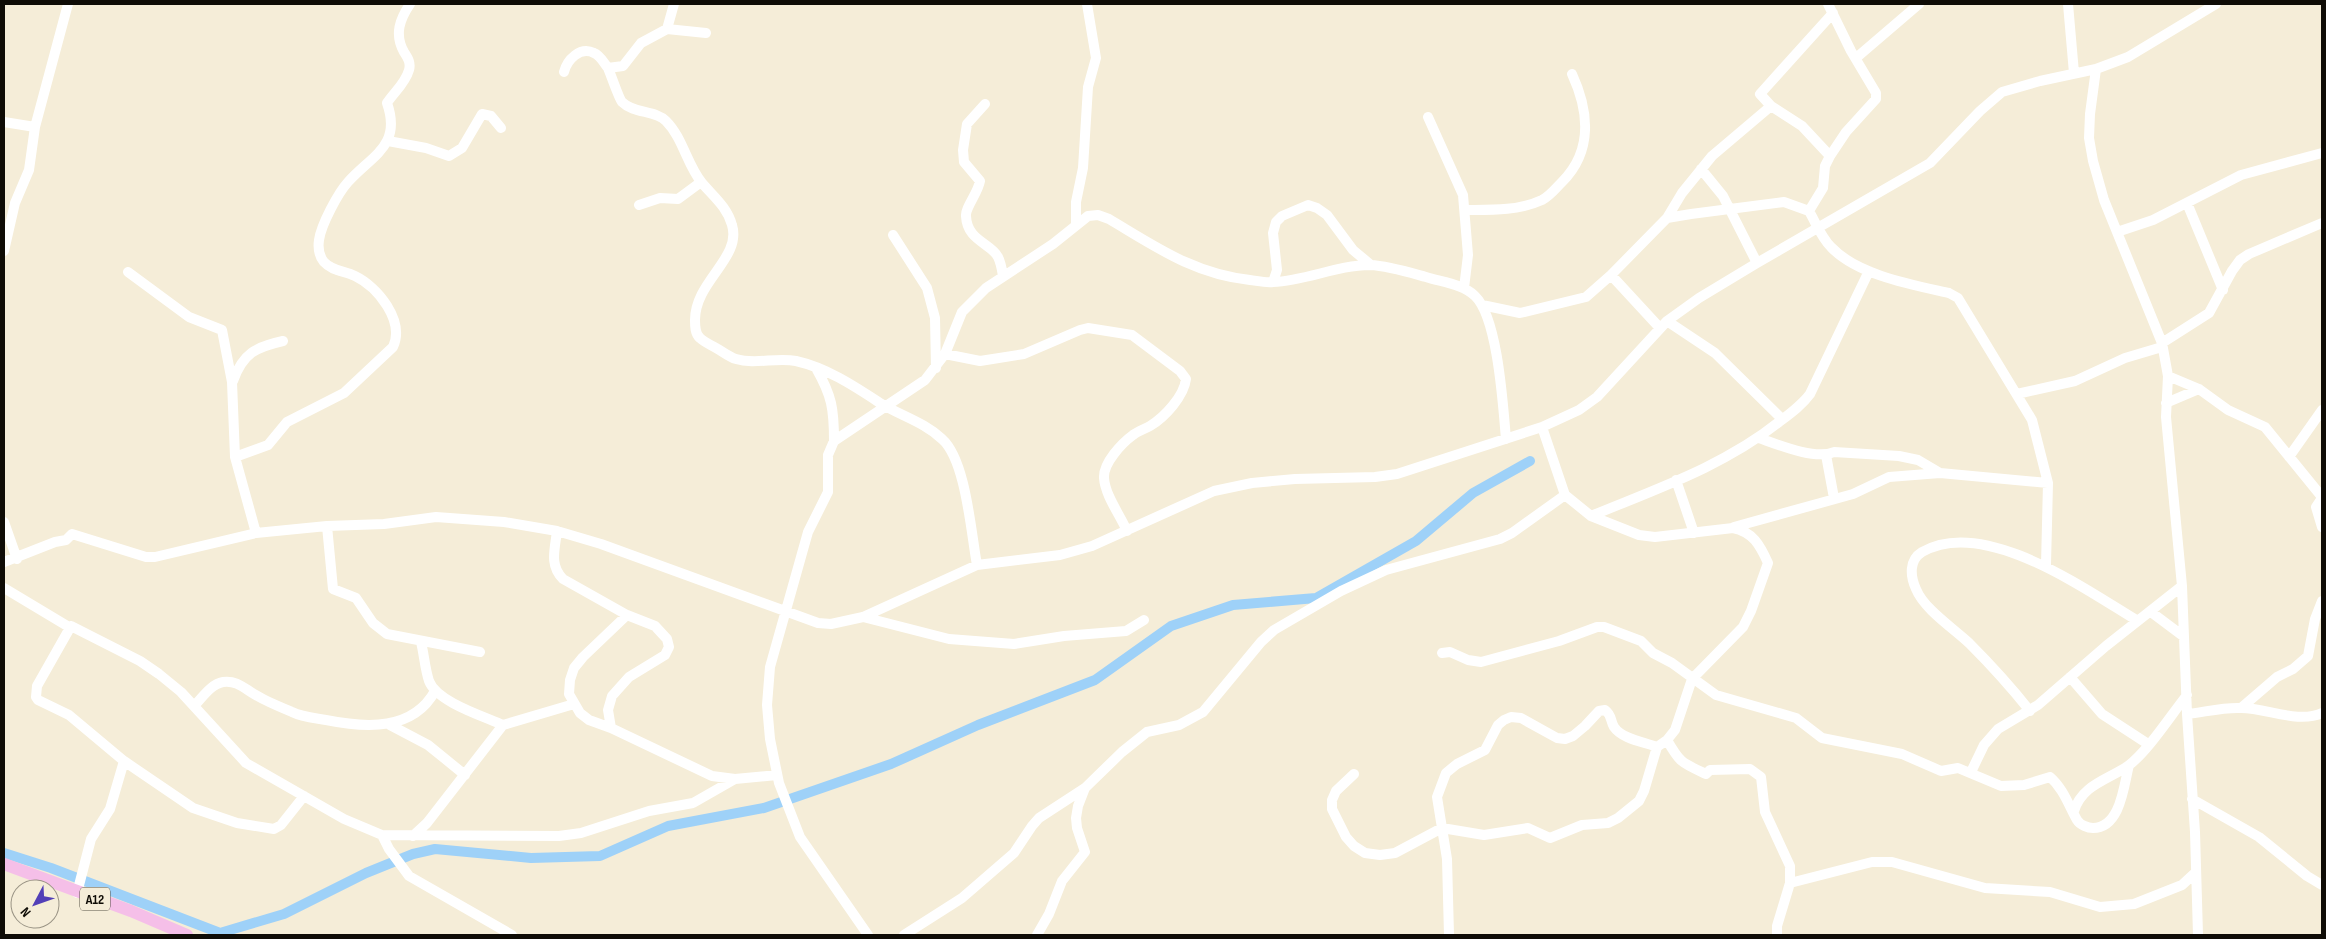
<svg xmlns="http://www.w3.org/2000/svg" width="2326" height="939" viewBox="0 0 2326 939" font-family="'Sofia Sans Condensed',sans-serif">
	<rect width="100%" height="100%" fill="#f5edd8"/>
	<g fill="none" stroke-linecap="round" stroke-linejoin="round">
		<path stroke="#9ed1f8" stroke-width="10" d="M4,853L51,868L220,933L284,914L366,873L413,854L435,849L531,858L600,856L668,826L764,808L891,764L978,725L1095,680L1171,626L1233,605L1316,598L1416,541L1473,493L1530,461"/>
		<path stroke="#fff" stroke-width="10" d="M2068,4L2074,73
			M667,29L674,4
			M706,33L667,29L641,43L623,66L608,68C611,75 619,99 622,102C634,114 655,110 666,121C683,138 687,165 702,183C714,197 727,207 732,225C742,258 695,281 695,320C695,326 695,334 700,338C704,342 711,345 716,348C722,351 729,357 736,359C755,365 776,357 796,361C827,368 854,386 880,403C901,416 924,422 942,439C966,460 971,533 977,565
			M1856,58L1919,4
			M2096,69L2090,114L2089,138L2093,161L2104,200L2162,343L2168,376L2166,417L2182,586L2187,714L2195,832L2198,935
			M564,72C567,60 580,46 594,53C600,55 604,63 608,68
			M985,104L967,124L963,150L964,162L980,181C978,193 965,208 966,216C967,241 991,243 998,257C1001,263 1002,270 1003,276
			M1428,117L1463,195L1468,255L1464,288
			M4,122L35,127
			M388,141L426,148L449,156L462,148L482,114L491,116L501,128
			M1830,156L1802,126L1771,106L1760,94L1833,13
			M1701,169L1723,196L1757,263
			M2187,203L2223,290
			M639,205L660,198L678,199L701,182
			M1465,210C1491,210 1518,211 1542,200C1550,196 1556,188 1562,182C1593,151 1589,111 1572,74
			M1809,211L1823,188L1825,166L1830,156L1846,132L1876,99V93L1851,51L1828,4
			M1667,218L1691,214L1784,202L1809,211C1816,223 1821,237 1831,247C1857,275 1913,285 1949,293L1958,298L2032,420L2048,483L2046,565
			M1076,224V202L1083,168L1088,87L1096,58L1087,4
			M2117,232L2153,220L2241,175L2322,153
			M893,235L927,288L935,318L936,368
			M4,251L15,203L29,170L35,127L68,4
			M128,272L189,317L222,330L232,382L235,457L256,533
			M1611,275L1659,327
			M1273,282L1277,270L1273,233L1276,222L1282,216L1308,205L1317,208L1327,215L1353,250L1371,265
			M1482,305L1520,313L1586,297L1611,275L1667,218L1682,193L1712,156L1771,106
			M1667,321L1715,353L1782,419
			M945,354L980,361L1024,354L1080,330L1088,328L1132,335L1180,371L1186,379C1184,396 1165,417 1150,426C1145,429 1138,431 1133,435C1122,443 1103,463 1104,478C1105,495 1120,515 1127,531
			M816,368C832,396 834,409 834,441
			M2168,376L2199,389L2228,410L2265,427L2322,497
			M233,381C243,353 256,347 283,341
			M2017,394L2075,381L2125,358L2162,347V343L2209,313L2232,271L2240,260L2249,254L2322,223
			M2166,403L2199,389
			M1759,438C1779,445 1815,460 1834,452L1899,456L1918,460L1940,473L2048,483
			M1826,455L1834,498
			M235,457L268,445L287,422L344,393L393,347C405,321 378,287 355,276C345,271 332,271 324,262C319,256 318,247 319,240C321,225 338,193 348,182C372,155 402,146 387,103C394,92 405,84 409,70C411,63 408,58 404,52C394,34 400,19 410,4
			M2289,457L2322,410
			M1676,480L1694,533
			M2322,498L2316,507L2322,527
			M1591,516C1656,489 1724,466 1779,422C1791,413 1802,405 1810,394L1869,271
			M4,522L17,559
			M327,526L333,589L356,598L373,623L387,634L480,652
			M1734,527L1853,494L1889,477L1940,473
			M557,531C555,549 549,565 563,579L627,615L655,626L667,639L669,647L665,655L629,677L612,696L608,710L611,728
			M4,562L55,542L66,540L72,534L146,557H155L256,533L327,526L384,524L436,517L504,522L557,531L601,544L818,623L831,624L863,617L977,565L1060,555L1092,546L1214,491L1252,483L1295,479L1375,477L1397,474L1542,427L1579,410L1597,397L1667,321L1699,298L1757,263L1930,163L1980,111L2002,92L2040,81L2096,69L2128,57L2216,4
			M4,588L69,627L71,626L140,661L159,674L181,692L246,763L344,819L382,835L559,836L581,833L649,811L693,803L735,779
			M2151,612L2183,636
			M627,615L583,657L574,668L570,680L569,694L580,713L589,720L611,728L712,776L735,779L777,775
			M863,617L949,639L1014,644L1064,636L1126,631L1144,620
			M71,626L37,686L36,697L38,700L69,715L124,761L193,808L237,823L274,829L281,825L304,796
			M421,642C424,654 425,669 429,681C437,702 483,716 503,725
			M1442,653L1450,652L1468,660L1481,662L1559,641L1597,627H1604L1641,641L1653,653L1672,663L1716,695L1796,718L1822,738L1902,754L1941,771L1958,768L2001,786L2024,785L2050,777C2063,788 2069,806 2077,820C2080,825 2088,828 2093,828C2121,828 2124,784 2129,765
			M2070,677L2102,714L2148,744
			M194,706C202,698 211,684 223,682C236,680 244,688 254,694C265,701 280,707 292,712C302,717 315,718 326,720C366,728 413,731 435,691
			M2241,708L2277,677L2293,669L2308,656L2315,619L2322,601
			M2030,711C2011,687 1990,664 1969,643C1953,628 1924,609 1916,589C1910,576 1909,560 1922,552C1984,516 2086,590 2138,621
			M2187,714C2205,712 2224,707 2241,708C2267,708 2298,724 2322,713
			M390,725L428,745L465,775
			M1667,740C1680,763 1682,763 1706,774L1710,770L1750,769L1761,777L1765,812L1790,866V883L1777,926V935
			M1971,772L1984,745L1998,729L2038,705L2106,646L2182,586
			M1354,774L1336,791L1332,800V809L1346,837L1354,846L1365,853L1380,855L1395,853L1442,828L1484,835L1528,828L1550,838L1582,825L1608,823L1618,818L1639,801L1644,791L1657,747L1667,740L1675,730L1692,679L1743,627L1751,611L1768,563C1760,545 1753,532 1733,528L1655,537L1639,535L1591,516L1565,495L1542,427
			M2192,799L2259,837L2307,876L2322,885
			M2074,811C2082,785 2107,780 2128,766C2148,751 2171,715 2187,695
			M382,835L389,849L409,876L512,935
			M413,836L427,823L503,725L574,704
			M1790,883L1872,862H1892L1985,888L2050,892L2100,907L2134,904L2182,885L2195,873
			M77,893L91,839L110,809L124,761
			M868,935L800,837L779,783L770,739L767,705L770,667L808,532L828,492V455L834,441L925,380L945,354L962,312L986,288L1053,244L1088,216L1098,215L1109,219C1156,247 1194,274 1250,280C1258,281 1266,283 1273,282C1306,281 1337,265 1370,265C1389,266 1408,272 1426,277C1441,282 1463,284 1475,296C1498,318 1503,406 1506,439
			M904,935L962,898L1014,853L1032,826L1039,818L1085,788
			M1037,935L1049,914L1062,881L1085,852L1077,828L1076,818L1078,806L1085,788L1122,752L1147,732L1179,725L1203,712L1261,642L1274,630L1341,591L1386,570L1500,539L1512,533L1565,495
			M1449,935L1447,859L1437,797L1446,773L1457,764L1485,750L1498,725L1504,720L1511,717L1521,718L1557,738L1565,739L1573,736L1585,726L1599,711L1605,710C1612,715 1610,720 1614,727C1622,739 1644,742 1657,747"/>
		<path stroke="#f5bfe8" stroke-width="12" d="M4,864L131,911L187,935"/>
	</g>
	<g text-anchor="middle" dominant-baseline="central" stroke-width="5" stroke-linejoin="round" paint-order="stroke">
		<rect fill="#f5edd8" stroke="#545045" stroke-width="1" x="80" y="887.5" width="30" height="23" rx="4"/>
		<g font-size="14" font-weight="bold" fill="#0f0c06">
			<text x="95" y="899">A12</text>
		</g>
	</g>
	<rect width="2326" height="939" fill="none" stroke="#0f0c06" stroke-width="10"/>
	<g transform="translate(35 904) rotate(229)"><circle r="24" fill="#f5edd8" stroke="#999384"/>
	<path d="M0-4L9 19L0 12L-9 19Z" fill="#523fb7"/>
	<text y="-8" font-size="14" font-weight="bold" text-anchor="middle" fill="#0f0c06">N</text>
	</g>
</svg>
